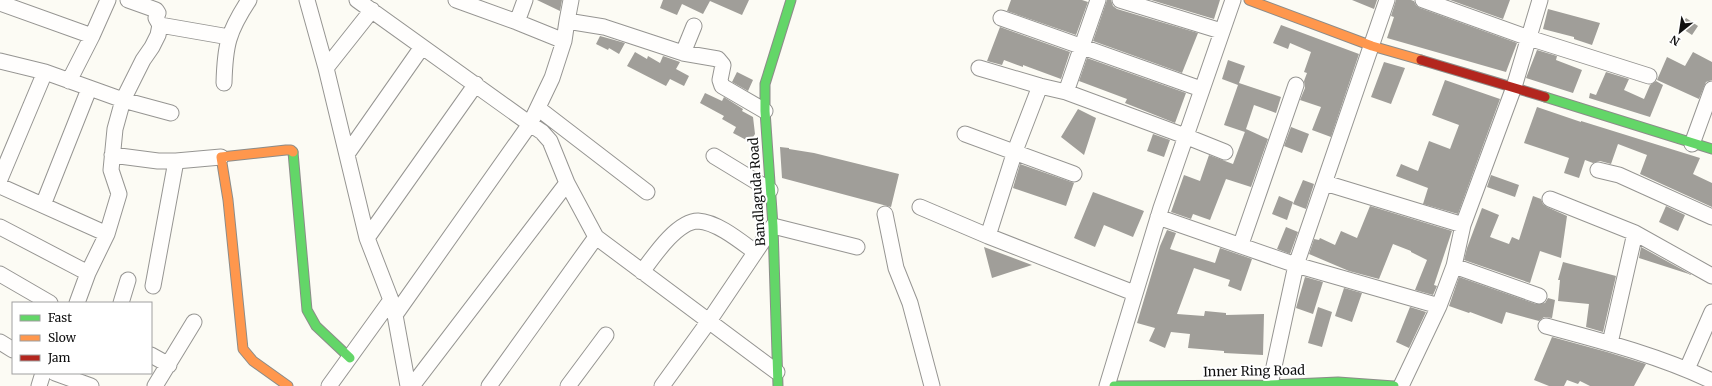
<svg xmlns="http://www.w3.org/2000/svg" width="1712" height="386" viewBox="0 0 1712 386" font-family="Merriweather,serif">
	<rect width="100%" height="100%" fill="#fcfbf4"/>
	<path fill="#a09e99" d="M537,0H562L560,11Z
		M663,0H749L742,15L710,1L703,14L682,4L677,15L660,8Z
		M1011,0H1082L1088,2L1076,35L1007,11Z
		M1107,0H1111L1113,6L1117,9L1198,33L1182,73L1093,41Z
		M1151,0H1220L1214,19Z
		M1352,0H1377L1374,9Z
		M1396,0H1411L1414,1L1416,5L1420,8L1517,43L1506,72L1387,38L1394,17L1391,16Z
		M1450,0H1510L1503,19Z
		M1548,9L1600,23L1592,45L1574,39V37L1543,29Z
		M1686,18L1698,26L1692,35L1680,27Z
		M1281,25L1359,54L1331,137L1312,130L1321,107L1300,100L1305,88L1304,81L1307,73L1304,72L1311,52L1290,43L1288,49L1273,43Z
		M1000,27L1070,52L1061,79L1023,65V67L1004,60L1002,65L987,61Z
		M600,36L625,43L619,54L609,48L608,50L596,44Z
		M1537,50L1557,56L1556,60L1582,70L1573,93L1526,78Z
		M635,52L647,59L648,56L660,63L663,56L680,62L676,69L689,76L684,86L670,79L666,86L627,66Z
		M1693,52L1712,62V80L1706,82L1699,99L1657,80L1667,57L1685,66Z
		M1087,58L1186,93L1175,123L1125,103L1127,99L1079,81Z
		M1228,60L1245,66L1239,83L1281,97L1276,113L1254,105L1245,132L1224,125L1238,85L1222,79Z
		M1384,62L1405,68L1391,104L1371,97Z
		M737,72L753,80L748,91L732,82Z
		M1606,72L1629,79L1624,90L1644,99L1650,85L1656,81L1663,85L1650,117L1589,98L1590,93L1596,95Z
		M1445,80L1500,99L1458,214L1423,204L1428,188L1396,176L1401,164L1418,171L1429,141L1450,149L1459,125L1432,115Z
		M705,93L722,101L724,97L743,109L742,111L753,117L755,134L750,142L733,133L736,127L722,119L724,116L700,103Z
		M1537,107L1581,122V121L1700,158L1693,174L1712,183V207L1640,174L1647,155L1618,144L1611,164L1600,161L1593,163L1585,160L1579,178L1564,173L1569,158L1524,143Z
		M1078,109L1096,118L1084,155L1061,137Z
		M1291,127L1309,134L1302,153L1284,146Z
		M1246,129L1268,139L1251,187L1226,179L1210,220L1193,214L1191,219L1171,212L1184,175L1200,181L1209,155L1233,164Z
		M1153,134L1170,140L1164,157L1147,151Z
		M780,147L789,148V149L814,153L899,174L891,207L782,178Z
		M1020,164L1074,183L1066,206L1013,188Z
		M1491,175L1519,185L1515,197L1487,187Z
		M1303,180L1314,184L1306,209L1293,204Z
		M1093,192L1144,211L1133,237L1104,225L1095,247L1074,238Z
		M1279,196L1293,202L1287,220L1272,214Z
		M1533,196L1541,199L1543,204L1547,207L1567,216L1561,258L1540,251L1530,283L1464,260L1467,248L1482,208L1499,215L1490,237L1509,244L1512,237L1519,240Z
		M1370,206L1452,231L1434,285L1437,286L1433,295L1415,290L1427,260L1411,252V251L1393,244L1379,279L1349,271L1309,254L1314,239L1319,240L1320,238L1335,245L1341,231L1357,238Z
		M1666,206L1685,215L1678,231L1659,222Z
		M1286,227L1298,232L1290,254L1277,249Z
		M1167,230L1176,233L1170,249L1215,263L1220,248L1252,259L1241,291L1228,286L1230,280L1194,268L1177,314L1204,316L1205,311L1226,313V315L1264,314L1263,355L1224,353V351L1188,348L1190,334L1171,332L1165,348L1149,341L1155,328L1137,323L1160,246Z
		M984,247L1032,265L992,278Z
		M1641,247L1692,275L1639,258Z
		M1563,262L1616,276L1603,332L1586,327L1589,304L1558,301L1560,280H1558Z
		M1305,277L1323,282L1313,314L1296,308Z
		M1459,277L1536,304L1545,303L1548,298L1555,300L1552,318L1544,317L1539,321L1506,312L1502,324L1470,312L1469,313L1449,306Z
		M1344,288L1362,293L1352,322L1335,316Z
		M1318,307L1332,312L1322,347L1308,343Z
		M1410,307L1426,312L1409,348L1396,342Z
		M1552,337L1607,352L1646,364L1634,386H1590L1580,381L1578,384L1567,380L1564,386H1549L1534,380Z"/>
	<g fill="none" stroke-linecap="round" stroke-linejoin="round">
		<g stroke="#969592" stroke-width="17">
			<path id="street" d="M307,0L326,68L367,238L391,300L395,315L408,386
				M357,0L530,124L395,315
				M456,0L517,22
				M525,0L517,22L564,41L567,21L604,27L683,53L718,59L723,65L720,80L722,86L765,111
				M1120,0L1221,31
				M1423,0L1529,38L1649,76
				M0,3L92,36
				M1001,18L1201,89
				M567,21L571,0
				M160,25L229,37
				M564,41L552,78L530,124L542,132L550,141L567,183L596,237L777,372
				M683,53L694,26
				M0,61L45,72L123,100L171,113
				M326,68L372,10
				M979,68L1040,86L1066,92L1185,136L1225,152
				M69,81L92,36L108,0
				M224,83C225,45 228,32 249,0
				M1066,92L1098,0
				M539,109L647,192
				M965,134L1074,174
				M1692,144L1712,89
				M347,154L422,47
				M112,155L158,161H176
				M714,156L770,190
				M1598,170L1619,175L1712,217
				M0,179L45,72
				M1325,183L1463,225
				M0,186L107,234L88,273L77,303
				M1550,199L1635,233L1712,276
				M43,205L89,89
				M920,207L988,236L1134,293
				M885,214L896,268L910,303L932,386
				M1158,217L1296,265L1439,306
				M0,227L88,273
				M107,234L119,194L111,170L115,129L123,100L143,60L152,47L158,35L160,25L156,18L158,13L156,10L128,0
				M988,236L1015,151L1040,86
				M367,238L476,84
				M1241,244L1296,85
				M1454,266L1539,296
				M642,272C653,257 677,221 698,221C717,222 740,241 755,252
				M0,274L50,303
				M153,286L176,161L221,157
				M121,303L128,280
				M1546,326C1602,341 1660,356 1712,381
				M0,342L13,350
				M1610,343L1635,233
				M151,355L169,365
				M1687,369L1712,312
				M55,373L91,386
				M1270,385L1296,265L1387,0
				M39,386L43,373
				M155,386L194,322
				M329,386L391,300
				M412,386L567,183
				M489,386L596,237
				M568,386L606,335
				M662,386L709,321L773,226L857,247
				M1107,386L1161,208L1233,0
				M1401,386L1439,306L1454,266L1463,225L1514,87L1540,0"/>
		</g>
		<g stroke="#8c8c89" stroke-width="11">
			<path id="fast" d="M1545,97L1712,149
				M293,152L307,310L316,326L350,358
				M778,386L773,226L765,111V84L791,0
				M1114,386L1270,385L1338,382L1394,386"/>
		</g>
		<g stroke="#8c8c89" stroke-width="11">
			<path id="slow" d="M1249,0L1372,46L1421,60
				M288,386L253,361L243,349L228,200L221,157L286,150H291L293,152"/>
		</g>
		<g stroke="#8c8c89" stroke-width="11">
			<path id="jam" d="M1421,60L1545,97"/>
		</g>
		<use href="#street" stroke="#fffefd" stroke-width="15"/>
		<use href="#fast" stroke="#63d668" stroke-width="9"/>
		<use href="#slow" stroke="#ff974d" stroke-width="9"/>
		<use href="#jam" stroke="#b3261e" stroke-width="9"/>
	</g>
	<g text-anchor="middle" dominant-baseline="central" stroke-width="4" stroke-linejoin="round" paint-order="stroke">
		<g font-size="13" fill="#0f0f0f" stroke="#fff">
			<text transform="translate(757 192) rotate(-94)">Bandlaguda Road</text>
			<text transform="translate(1254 371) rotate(-1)">Inner Ring Road</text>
		</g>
	</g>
	<rect x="12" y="302" width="140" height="72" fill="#ffffff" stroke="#9f9f9f"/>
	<rect x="20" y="315" width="20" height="6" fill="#63d668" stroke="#9f9f9f"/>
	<text x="48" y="322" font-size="12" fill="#0f0f0f">Fast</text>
	<rect x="20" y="335" width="20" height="6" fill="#ff974d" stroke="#9f9f9f"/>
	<text x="48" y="342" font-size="12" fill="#0f0f0f">Slow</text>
	<rect x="20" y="355" width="20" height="6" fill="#b3261e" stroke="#9f9f9f"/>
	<text x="48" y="362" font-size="12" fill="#0f0f0f">Jam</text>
	<g transform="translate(1680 32) rotate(210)" stroke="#ffffff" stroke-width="3" paint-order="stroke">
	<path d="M0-3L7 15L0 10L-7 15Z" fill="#0f0f0f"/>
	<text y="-6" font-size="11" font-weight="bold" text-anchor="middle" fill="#0f0f0f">N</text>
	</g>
</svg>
